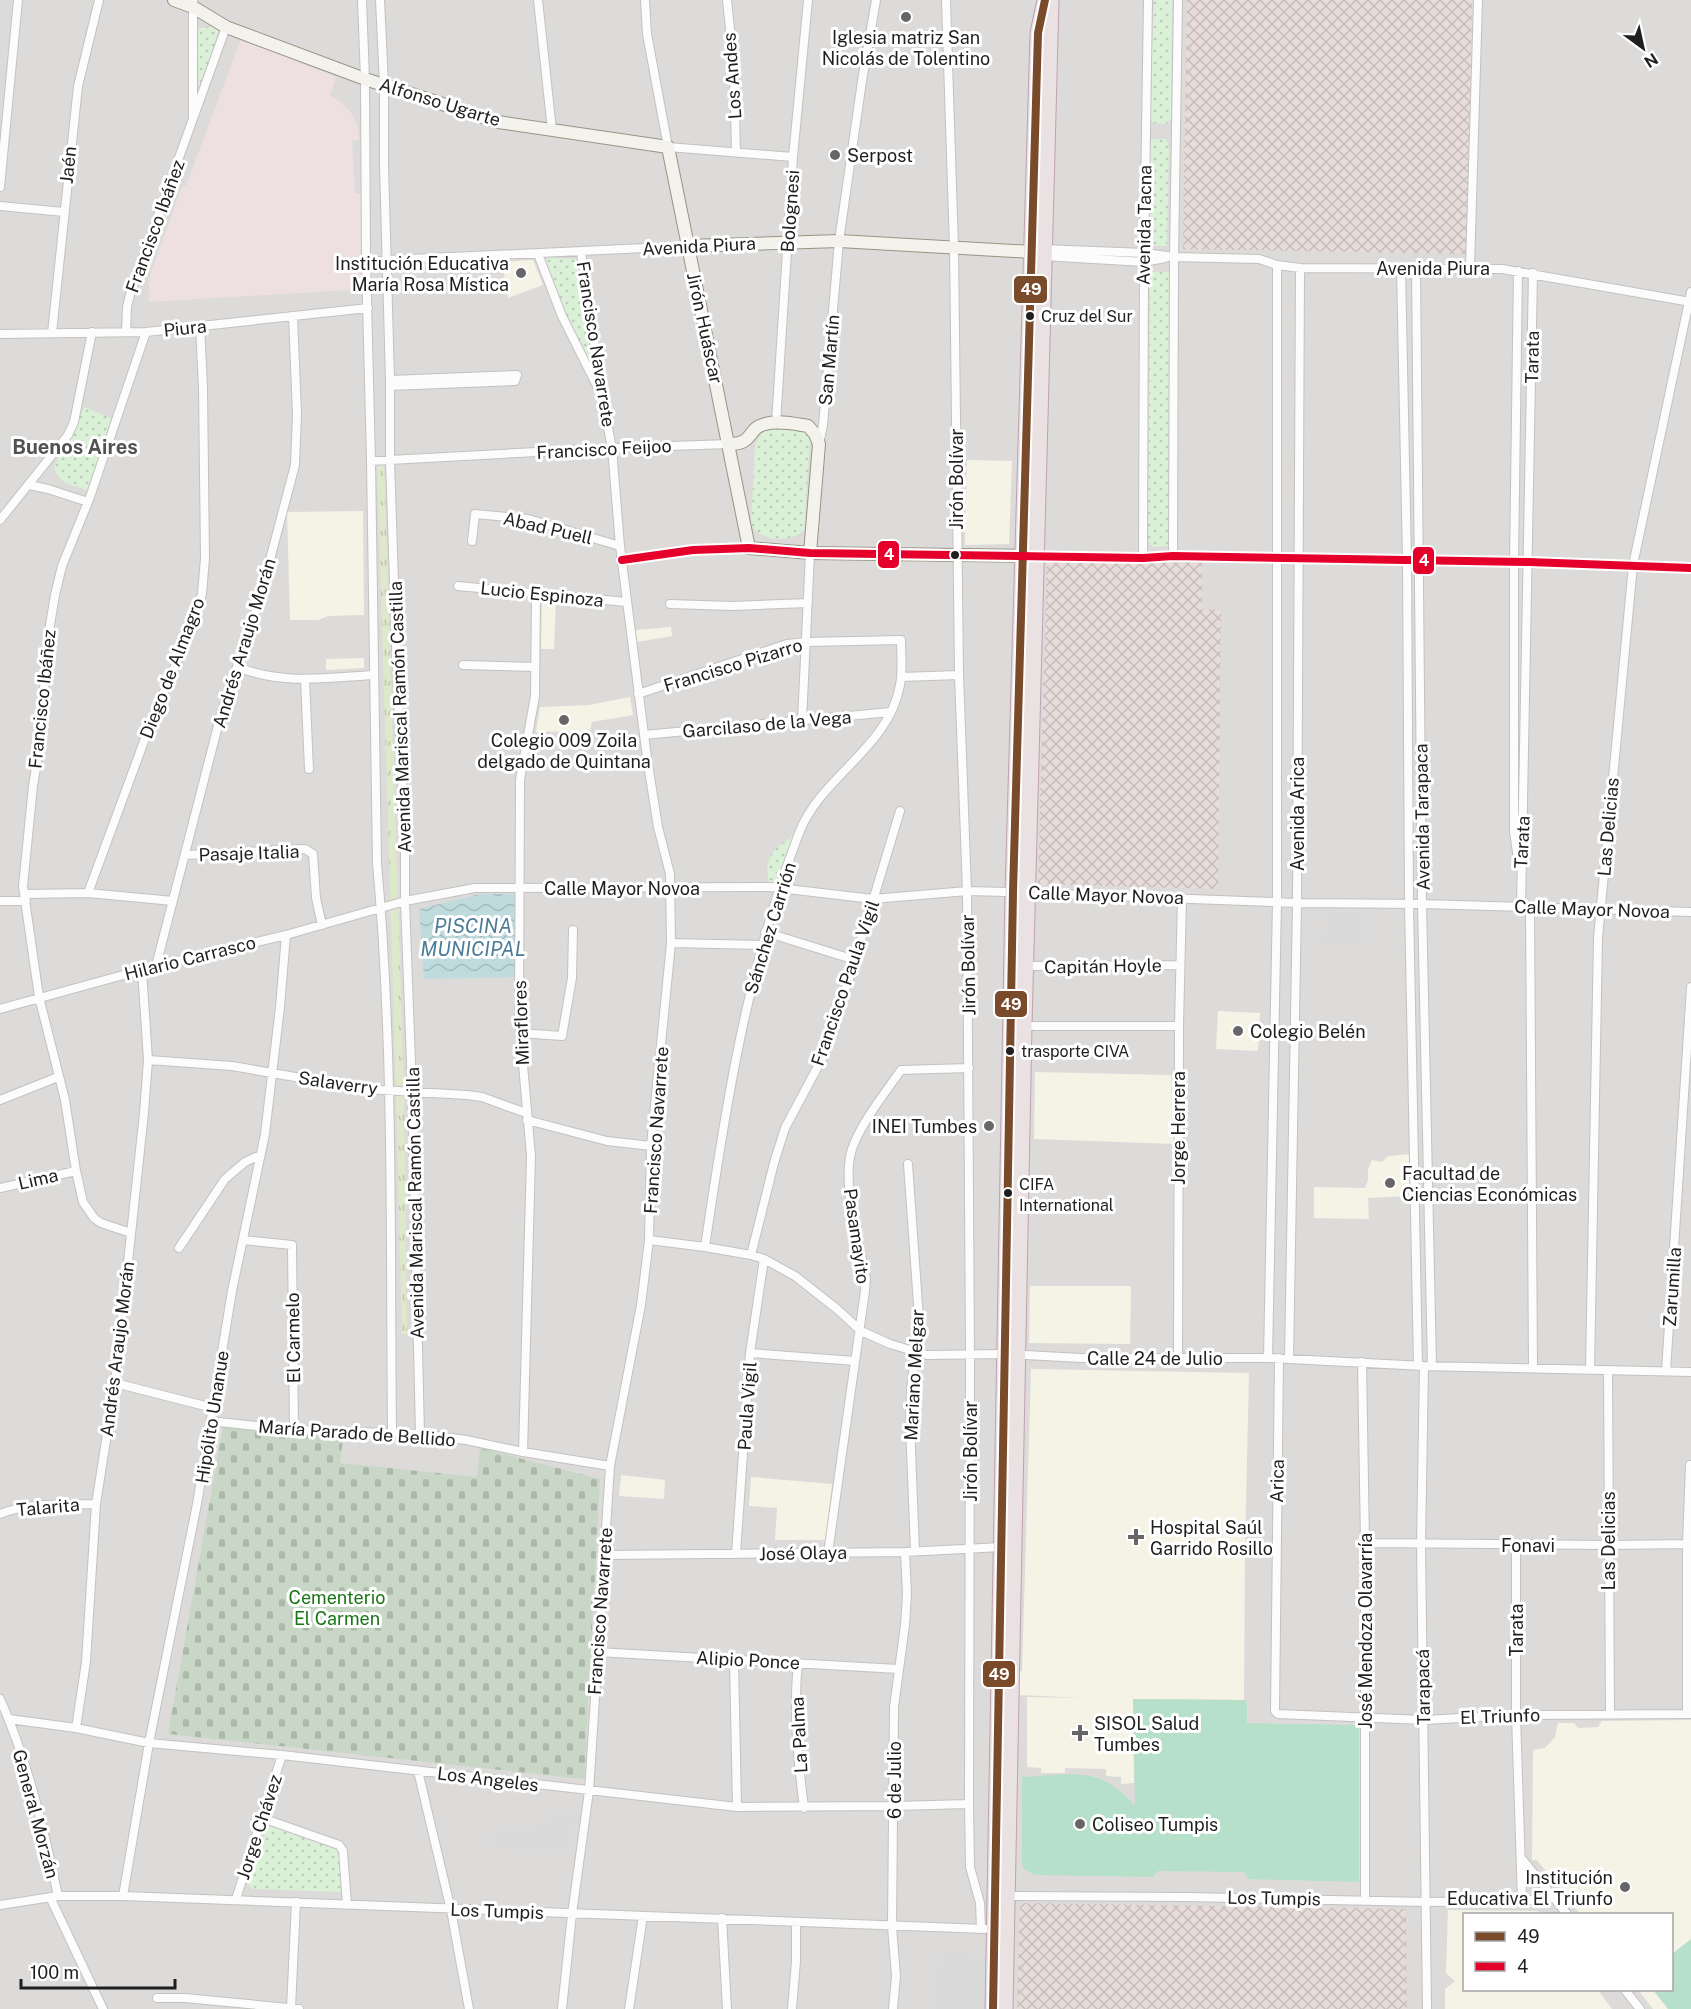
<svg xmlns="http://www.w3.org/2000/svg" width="1691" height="2009" viewBox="0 0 1691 2009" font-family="'Public Sans',sans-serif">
	<defs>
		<pattern id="military-cross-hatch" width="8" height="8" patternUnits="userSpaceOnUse" patternTransform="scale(1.5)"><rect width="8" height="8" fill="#e7dcd9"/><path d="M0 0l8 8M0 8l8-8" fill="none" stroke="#c6bcba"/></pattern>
		<pattern id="grass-tufts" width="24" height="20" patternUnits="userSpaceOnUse" patternTransform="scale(1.5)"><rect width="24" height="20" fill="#dee8ca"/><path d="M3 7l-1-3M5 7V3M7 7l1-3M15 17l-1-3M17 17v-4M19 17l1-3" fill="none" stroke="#bec7ad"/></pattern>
		<pattern id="cemetery-stones" width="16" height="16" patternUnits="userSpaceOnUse" patternTransform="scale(1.5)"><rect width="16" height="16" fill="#c8d7c6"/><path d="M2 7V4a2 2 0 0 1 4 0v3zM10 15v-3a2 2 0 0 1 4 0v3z" fill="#abb8aa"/></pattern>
		<pattern id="park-dots" width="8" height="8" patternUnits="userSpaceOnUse" patternTransform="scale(1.5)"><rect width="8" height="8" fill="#daf0d7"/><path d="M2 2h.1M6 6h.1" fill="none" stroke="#bbcdb8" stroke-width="1.8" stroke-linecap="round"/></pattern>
		<pattern id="water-waves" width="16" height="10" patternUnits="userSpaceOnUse" patternTransform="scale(1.5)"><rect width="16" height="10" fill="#bfdbde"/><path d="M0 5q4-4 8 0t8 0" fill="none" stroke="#a4bcbe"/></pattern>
	</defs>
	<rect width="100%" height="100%" fill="#edebe9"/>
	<path fill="#dcdbda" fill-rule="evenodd" d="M0,0H1691V2009H0ZM1464,1914H1672V1990H1464Z"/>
	<path fill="#eee0e0" d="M241,39L336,77L330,96L341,102L351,113L358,126L359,140L352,141L355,193L364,194L365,289L149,302V279L182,186H186Z"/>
	<path fill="#f5f3e5" d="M533,260L543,285L508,298L502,262Z
		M967,460L1012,461L1009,544L965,545Z
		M363,511L364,615L328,616L318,620H290L287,512Z
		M542,600H556L554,649H541Z
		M671,627L672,636L637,642L635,630Z
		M364,658V668L326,670V659Z
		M630,697L633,715L592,722L590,731L536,732L540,707L589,705Z
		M1218,1011L1260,1013L1258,1051L1216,1049Z
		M1035,1072L1171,1075L1174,1144L1034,1139Z
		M1411,1154L1414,1180L1407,1196L1368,1198L1369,1219L1314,1218V1187L1365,1188L1368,1180V1170L1372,1160L1382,1162L1388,1156Z
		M1030,1286H1131L1130,1344L1029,1343Z
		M1031,1369L1249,1373L1245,1548L1244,1700L1133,1699L1134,1783L1121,1784V1777L1106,1776V1769L1065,1768V1773H1041V1768L1027,1767V1697L1087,1698L1019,1695L1020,1671H1022Z
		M621,1475L665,1480L664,1499L619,1496Z
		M751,1477L832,1484L826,1540H775L777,1508L749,1506Z
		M1691,1720V2009H1653L1638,1990H1672V1914H1580L1537,1860H1532L1533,1750L1545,1748L1555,1737L1558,1723H1574L1578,1728L1598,1727L1602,1721Z
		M1448,1910L1538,1911L1541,1914H1464V1990H1598L1612,2009H1445V1989L1455,1981L1446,1973Z"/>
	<path fill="#dbdada" d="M1322,912H1364L1365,944H1314L1315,937L1325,932L1327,924Z
		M548,1811L581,1813V1820L570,1827L568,1854L491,1848L492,1829L545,1825Z
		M940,1952L987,1954L983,2009H931Z"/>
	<path fill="url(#military-cross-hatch)" d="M1187,0H1472L1467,254L1183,249Z
		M1047,560L1202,563V609L1221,610L1218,889L1038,884Z
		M1020,1903L1406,1909L1407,2009H1017Z"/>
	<path fill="url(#grass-tufts)" d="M377,461H384L404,1090H396Z
		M396,1094H404L407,1334H402Z"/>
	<path fill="url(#cemetery-stones)" d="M223,1427L343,1439L340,1463L477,1477L480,1448L600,1479L584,1779L168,1734Z"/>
	<path fill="url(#park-dots)" d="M1154,0H1172L1171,119L1166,124L1153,123L1149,118Z
		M217,26L219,29L199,96L197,32L200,28Z
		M1152,139H1166L1169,147L1167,245L1165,246H1150L1147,243L1149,141Z
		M548,258L578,259L590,356L588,359L584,357L544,261Z
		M1153,272H1170L1169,543L1167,546L1153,547L1148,541L1150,275Z
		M84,407L113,419L90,491C74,485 57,485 54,466L72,436Z
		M770,427L804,429L810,440L804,530C791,544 758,541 751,524L755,445L762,432Z
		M800,831L780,888L770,887C761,854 776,848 800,831Z
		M273,1826L337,1850L346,1889L342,1892L251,1889L248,1883L267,1828Z"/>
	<path fill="#b7e0ca" d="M1133,1699L1244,1700L1247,1703V1723L1359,1725V1882L1248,1879L1244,1872L1158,1871L1153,1877L1035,1875L1024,1869L1022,1864V1777C1072,1775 1100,1764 1135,1806Z
		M1691,1939V2009H1668L1653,1990H1672V1954Z"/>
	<path fill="url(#water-waves)" d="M480,894H520L519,977L424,979L419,909Z"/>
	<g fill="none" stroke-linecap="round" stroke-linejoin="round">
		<g stroke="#c3c2c1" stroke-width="10">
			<path id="street" d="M362,0L365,79L366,261L371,461L377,863C394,1052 390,1243 392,1432
				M380,0L384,85V165L390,380V460L397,674L405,840V901L412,1090L420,1434
				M538,0L552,130
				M645,0L647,34L668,147L793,157
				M727,0L734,67L736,153
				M946,0L954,248L959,675L967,891L970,1354L969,1804L970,1867L980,1903L981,1929
				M193,116V0
				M0,187L18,0
				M0,206L64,212
				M1042,249L1145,253L1174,257L1259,259L1277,265L1300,268L1502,269L1691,302
				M538,254L562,316L599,390
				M1043,256L1144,262L1165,258
				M366,261L688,246
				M1470,267L1478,0
				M1401,268L1407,560L1409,904L1418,1366
				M1416,268L1422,904L1432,1366
				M1518,271L1514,562V832L1518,859
				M126,332L127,307L131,291L226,27
				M52,333L78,86L99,0
				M0,334L146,332L368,308
				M390,386L515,381L517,375L390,380
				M776,423L793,157L808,0
				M819,444L823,425L839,241L862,81L876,0
				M371,461L612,448L729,444
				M29,485L48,489L88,502
				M0,520L68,435L74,422L92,332
				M472,541L475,514L528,519L620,546
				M1037,556L1143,558L1173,556L1529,562L1691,568
				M1173,556L1174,257L1178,0
				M1143,558L1144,262L1148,0
				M622,560L693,550L749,548
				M458,586L626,602
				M670,604L733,606L808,603
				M463,665L535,667
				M238,667C281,685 328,678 373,675
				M901,677L959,675
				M305,679L309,769
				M638,694L787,644L807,642L901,640C901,654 903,670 900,685C889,748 821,776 799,833C747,970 726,1103 705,1247
				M802,721L810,553
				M644,735L891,712
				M185,855L305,849L313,854L316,898L322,925
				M88,893L150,725L185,643L202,594L205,558L203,387L200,326
				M25,894L88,893L173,901
				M0,901H26
				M1521,908L1533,273
				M1530,908L1533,1368
				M765,932L855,960
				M671,943L762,945
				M156,966L221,714L258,605L295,465L297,414L293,316
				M1025,966L1180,965
				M0,1009L156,966L286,935L405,901L475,888L770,887L873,899L967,891L1006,892L1297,903L1422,904L1691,912
				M1024,1026H1179
				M520,1033L562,1036L572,978L573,930
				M148,1060L232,1066L364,1089L467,1095L482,1097L526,1113
				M0,1100L58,1077
				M527,1120L607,1141L651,1146
				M908,1164L919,1319L911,1391L910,1425L915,1551
				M0,1188L76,1171
				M131,1233L101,1223L94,1218L83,1202L76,1171L65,1100L39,997L23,886L33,786L40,743L48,637L55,595L62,566L90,497L146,332
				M243,1240L292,1245L294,1430
				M649,1240L705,1247L751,1255L764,1259L795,1276L837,1309L861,1331L890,1344L927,1355L1005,1354L1081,1358H1268L1424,1366L1691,1372
				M179,1248L225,1179L245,1162L260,1155
				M751,1255L774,1163L785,1128L824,1055L855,960L900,811
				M750,1353L855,1361
				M1178,1357L1179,1026L1182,898
				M1268,1358L1277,902V265
				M1279,1358L1275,1711L1278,1714L1424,1720L1516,1715L1691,1714
				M1289,1359L1297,903L1300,268
				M1362,1362L1365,1543V1900
				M1424,1366L1421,1545L1427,2009
				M1590,1369L1598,938L1633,565L1691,292
				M1608,1370L1610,1713
				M1666,1371L1691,987
				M115,1383L213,1408
				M210,1421L294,1430L420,1434L466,1440L523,1452L610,1466
				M523,1452L531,1156L519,1019L520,780L535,696L536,595
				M0,1514C30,1502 65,1505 96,1504
				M1365,1543L1608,1545L1691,1544
				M1516,1544V1715L1522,1901
				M828,1553L865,1291L866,1278C859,1243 841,1183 852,1149C861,1123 885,1093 901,1070L969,1068
				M736,1554L750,1353L764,1259
				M603,1555L905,1552L1002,1547
				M597,1652L898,1669
				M734,1660L737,1807
				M798,1663C793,1710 798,1761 804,1808
				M0,1699C28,1761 44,1830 58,1896
				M1687,1714V1544L1690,1465
				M9,1719L76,1728L149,1743L282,1755L737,1807L894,1806L969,1804
				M76,1728L86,1662L96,1504L115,1383L144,1113L148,1060L142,970
				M418,1771L451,1910L469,2009
				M262,1818L339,1845L343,1851L347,1905
				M1522,1859L1567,1914
				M123,1896L149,1743L197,1504L232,1291L265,1134L280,1007L286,935
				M1005,1896L1187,1897L1426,1902L1522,1901L1553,1898
				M50,1897L103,2009
				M236,1899L282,1755
				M0,1905L58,1896H123L985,1929
				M722,1918L727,2009
				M1625,1990L1640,2009
				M157,1998H185L299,2009
				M291,2008L296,1902
				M562,2009L572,1914L589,1791L610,1466L641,1305L649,1240L651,1146L671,943L670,874L658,827L647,758L620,546L612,448L602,397L581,252
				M629,2009L643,1916
				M792,2009L796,1961V1922
				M893,2009L896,1976L892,1927L894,1707L905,1625L907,1594L905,1552"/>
		</g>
		<g stroke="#969582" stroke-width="14">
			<path id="secondary" d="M174,0L193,7L226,27L365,79L498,122L668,147L749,548L810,553L1032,556
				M688,246L839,241L1032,252
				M729,444C755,444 746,429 765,424C778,420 795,424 808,426L815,434L819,444L810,553"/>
		</g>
		<g stroke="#c0a2af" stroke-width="17">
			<path id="highway" d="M993,2009L1013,892L1038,33L1045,0
				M1005,2009L1024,1026L1051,0"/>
		</g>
		<use href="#street" stroke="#fcfcfc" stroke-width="8"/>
		<use href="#secondary" stroke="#f3f2ec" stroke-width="12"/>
		<use href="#highway" stroke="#eae1e3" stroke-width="15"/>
		<g stroke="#fff" stroke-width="12">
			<path id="bus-1" d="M993,2009L1013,892L1038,33L1045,0"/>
		</g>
		<g stroke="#fff" stroke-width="12">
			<path id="bus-2" d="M622,560L693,550L749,548L810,553L1143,558L1173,556L1529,562L1691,568"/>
		</g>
		<use href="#bus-1" stroke="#7a4b2a" stroke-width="8"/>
		<use href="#bus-2" stroke="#e4002b" stroke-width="8"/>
	</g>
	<g fill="#676666" stroke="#fff" stroke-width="2">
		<circle cx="906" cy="17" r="6"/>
		<circle cx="835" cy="155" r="6"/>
		<circle cx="521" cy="273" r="6"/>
		<circle cx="564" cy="720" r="6"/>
		<circle cx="1238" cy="1031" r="6"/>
		<circle cx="989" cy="1126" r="6"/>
		<circle cx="1390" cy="1183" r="6"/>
		<path d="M1133 1528h6v6h6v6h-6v6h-6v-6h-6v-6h6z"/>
		<path d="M1077 1724h6v6h6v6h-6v6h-6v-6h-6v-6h6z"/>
		<circle cx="1080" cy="1824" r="6"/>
		<circle cx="1625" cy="1887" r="6"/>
	</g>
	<g fill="#1f1f1f" stroke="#fff" stroke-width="2">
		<circle cx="1030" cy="316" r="5"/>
		<circle cx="955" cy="555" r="5"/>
		<circle cx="1010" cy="1051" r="5"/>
		<circle cx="1008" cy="1193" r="5"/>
	</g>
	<g text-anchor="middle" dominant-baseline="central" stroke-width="6" stroke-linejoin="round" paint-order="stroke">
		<g font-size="16" fill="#1f1f1f" stroke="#fff" text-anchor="start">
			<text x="1041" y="316">Cruz del Sur</text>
			<text x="1021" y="1051">trasporte CIVA</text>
			<text x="1019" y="1184">CIFA<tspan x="1019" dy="21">International</tspan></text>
		</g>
		<g font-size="18" fill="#1f1f1f" stroke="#fff" text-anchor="start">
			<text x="906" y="37" text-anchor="middle">Iglesia matriz San<tspan x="906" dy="21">Nicolás de Tolentino</tspan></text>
			<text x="847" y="155">Serpost</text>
			<text x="509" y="263" text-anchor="end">Institución Educativa<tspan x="509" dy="21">María Rosa Mística</tspan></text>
			<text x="564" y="740" text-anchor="middle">Colegio 009 Zoila<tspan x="564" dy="21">delgado de Quintana</tspan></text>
			<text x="1250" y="1031">Colegio Belén</text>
			<text x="977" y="1126" text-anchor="end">INEI Tumbes</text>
			<text x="1402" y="1173">Facultad de<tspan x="1402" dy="21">Ciencias Económicas</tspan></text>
			<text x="1150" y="1527">Hospital Saúl<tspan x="1150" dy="21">Garrido Rosillo</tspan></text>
			<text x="1094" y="1723">SISOL Salud<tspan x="1094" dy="21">Tumbes</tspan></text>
			<text x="1092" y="1824">Coliseo Tumpis</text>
			<text x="1613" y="1877" text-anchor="end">Institución<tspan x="1613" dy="21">Educativa El Triunfo</tspan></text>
		</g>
		<g font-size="18" fill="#1f1f1f" stroke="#fff">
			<text transform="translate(732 76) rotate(-94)">Los Andes</text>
			<text transform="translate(440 102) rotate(17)">Alfonso Ugarte</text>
			<text transform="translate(68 165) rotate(-84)">Jaén</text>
			<text transform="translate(790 211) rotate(-86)">Bolognesi</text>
			<text transform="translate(1144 225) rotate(-89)">Avenida Tacna</text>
			<text transform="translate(155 226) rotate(-70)">Francisco Ibáñez</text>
			<text transform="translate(699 246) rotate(-3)">Avenida Piura</text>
			<text x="1433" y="268">Avenida Piura</text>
			<text transform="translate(185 328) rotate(-6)">Piura</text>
			<text transform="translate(705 328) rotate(78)">Jirón Huáscar</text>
			<text transform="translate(596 344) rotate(81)">Francisco Navarrete</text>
			<text transform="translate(1532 357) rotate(-89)">Tarata</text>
			<text transform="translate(829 360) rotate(-85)">San Martín</text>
			<text transform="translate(604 449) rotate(-3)">Francisco Feijoo</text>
			<text transform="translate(956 479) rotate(-90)">Jirón Bolívar</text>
			<text transform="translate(548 528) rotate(13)">Abad Puell</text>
			<text transform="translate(542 594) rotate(6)">Lucio Espinoza</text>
			<text transform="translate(244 643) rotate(-73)">Andrés Araujo Morán</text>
			<text transform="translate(733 665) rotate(-17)">Francisco Pizarro</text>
			<text transform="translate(172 668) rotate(-69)">Diego de Almagro</text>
			<text transform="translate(42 699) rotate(-84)">Francisco Ibáñez</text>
			<text transform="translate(400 717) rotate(-92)">Avenida Mariscal Ramón Castilla</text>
			<text transform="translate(767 724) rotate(-5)">Garcilaso de la Vega</text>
			<text transform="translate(1297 814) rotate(-90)">Avenida Arica</text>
			<text transform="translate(1422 817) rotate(-91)">Avenida Tarapaca</text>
			<text transform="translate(1608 827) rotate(-85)">Las Delicias</text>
			<text transform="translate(1522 842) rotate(-87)">Tarata</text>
			<text transform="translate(249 853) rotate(-2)">Pasaje Italia</text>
			<text x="622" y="888">Calle Mayor Novoa</text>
			<text transform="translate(1106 895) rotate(2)">Calle Mayor Novoa</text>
			<text transform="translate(1592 909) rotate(2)">Calle Mayor Novoa</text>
			<text transform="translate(770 928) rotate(-73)">Sánchez Carrión</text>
			<text transform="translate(190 958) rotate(-14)">Hilario Carrasco</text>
			<text transform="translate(968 965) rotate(-91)">Jirón Bolívar</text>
			<text transform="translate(1103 966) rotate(-1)">Capitán Hoyle</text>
			<text transform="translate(845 983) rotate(-71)">Francisco Paula Vigil</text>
			<text transform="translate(521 1023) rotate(-92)">Miraflores</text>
			<text transform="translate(338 1083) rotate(8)">Salaverry</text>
			<text transform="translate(1178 1128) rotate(-90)">Jorge Herrera</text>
			<text transform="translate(656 1130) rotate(-86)">Francisco Navarrete</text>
			<text transform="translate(38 1179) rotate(-13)">Lima</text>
			<text transform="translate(415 1203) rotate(-91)">Avenida Mariscal Ramón Castilla</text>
			<text transform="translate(857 1236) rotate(82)">Pasamayito</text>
			<text transform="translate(1672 1287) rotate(-86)">Zarumilla</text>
			<text transform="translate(293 1338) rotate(-91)">El Carmelo</text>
			<text transform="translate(117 1349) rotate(-83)">Andrés Araujo Morán</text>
			<text x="1155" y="1358">Calle 24 de Julio</text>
			<text transform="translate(914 1375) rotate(-87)">Mariano Melgar</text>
			<text transform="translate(747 1406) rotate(-86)">Paula Vigil</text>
			<text transform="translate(212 1417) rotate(-81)">Hipólito Unanue</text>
			<text transform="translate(357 1433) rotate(4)">María Parado de Bellido</text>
			<text transform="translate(970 1451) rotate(-90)">Jirón Bolívar</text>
			<text transform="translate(1277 1481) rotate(-89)">Arica</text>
			<text transform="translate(48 1507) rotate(-5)">Talarita</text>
			<text transform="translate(1608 1541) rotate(-90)">Las Delicias</text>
			<text x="1528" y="1545">Fonavi</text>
			<text transform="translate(803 1553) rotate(-1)">José Olaya</text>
			<text transform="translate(600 1611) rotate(-86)">Francisco Navarrete</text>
			<text transform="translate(1516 1630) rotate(-90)">Tarata</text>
			<text transform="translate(1365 1631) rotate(-90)">José Mendoza Olavarría</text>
			<text transform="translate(748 1660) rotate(3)">Alipio Ponce</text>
			<text transform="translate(1423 1687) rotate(-91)">Tarapacá</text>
			<text transform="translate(1500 1716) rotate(-2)">El Triunfo</text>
			<text transform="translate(799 1735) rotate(-93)">La Palma</text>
			<text transform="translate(488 1779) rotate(7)">Los Angeles</text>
			<text transform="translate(894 1780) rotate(-90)">6 de Julio</text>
			<text transform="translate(36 1814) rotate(75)">General Morzán</text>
			<text transform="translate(259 1827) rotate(-72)">Jorge Chávez</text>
			<text transform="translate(1274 1898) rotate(1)">Los Tumpis</text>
			<text transform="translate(497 1911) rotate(2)">Los Tumpis</text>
		</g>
		<g font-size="18" fill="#197615" stroke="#fff">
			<text x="337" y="1597">Cementerio<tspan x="337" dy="21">El Carmen</tspan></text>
		</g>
		<g font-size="20" font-weight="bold" fill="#525252" stroke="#fff">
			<text x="75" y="447">Buenos Aires</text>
		</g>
		<g font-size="20" font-style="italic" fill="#4c7c98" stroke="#fff">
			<text x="473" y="926">PISCINA<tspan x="473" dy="23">MUNICIPAL</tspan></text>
		</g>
	</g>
	<g stroke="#fff" stroke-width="2">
		<rect x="1013" y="275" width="35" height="29" rx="6" fill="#7a4b2a"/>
		<rect x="877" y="540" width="23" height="29" rx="6" fill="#e4002b"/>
		<rect x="1412" y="546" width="23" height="29" rx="6" fill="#e4002b"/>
		<rect x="994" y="990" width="34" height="28" rx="6" fill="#7a4b2a"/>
		<rect x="982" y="1660" width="34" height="28" rx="6" fill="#7a4b2a"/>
	</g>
	<g font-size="16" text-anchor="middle" font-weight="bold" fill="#fff">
		<text x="1031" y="295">49</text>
		<text x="889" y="560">4</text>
		<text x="1424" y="566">4</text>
		<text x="1011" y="1010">49</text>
		<text x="999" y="1680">49</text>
	</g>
	<rect x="1463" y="1913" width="210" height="78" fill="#ffffff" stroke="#a5a5a5" stroke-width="1.5"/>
	<rect x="1475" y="1932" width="30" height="9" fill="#7a4b2a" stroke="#a5a5a5" stroke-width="1.5"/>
	<text x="1517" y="1943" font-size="18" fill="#1f1f1f">49</text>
	<rect x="1475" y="1962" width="30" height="9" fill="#e4002b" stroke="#a5a5a5" stroke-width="1.5"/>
	<text x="1517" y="1973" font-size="18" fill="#1f1f1f">4</text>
	<g transform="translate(1643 48) rotate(147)" stroke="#ffffff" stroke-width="4.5" paint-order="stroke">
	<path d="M0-4.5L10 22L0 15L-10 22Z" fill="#1f1f1f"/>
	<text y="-9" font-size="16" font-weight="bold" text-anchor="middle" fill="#1f1f1f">N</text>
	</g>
	<path d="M21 1979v9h154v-9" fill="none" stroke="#1f1f1f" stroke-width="3"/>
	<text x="30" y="1979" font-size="18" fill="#1f1f1f" stroke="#ffffff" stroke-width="4.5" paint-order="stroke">100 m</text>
</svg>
